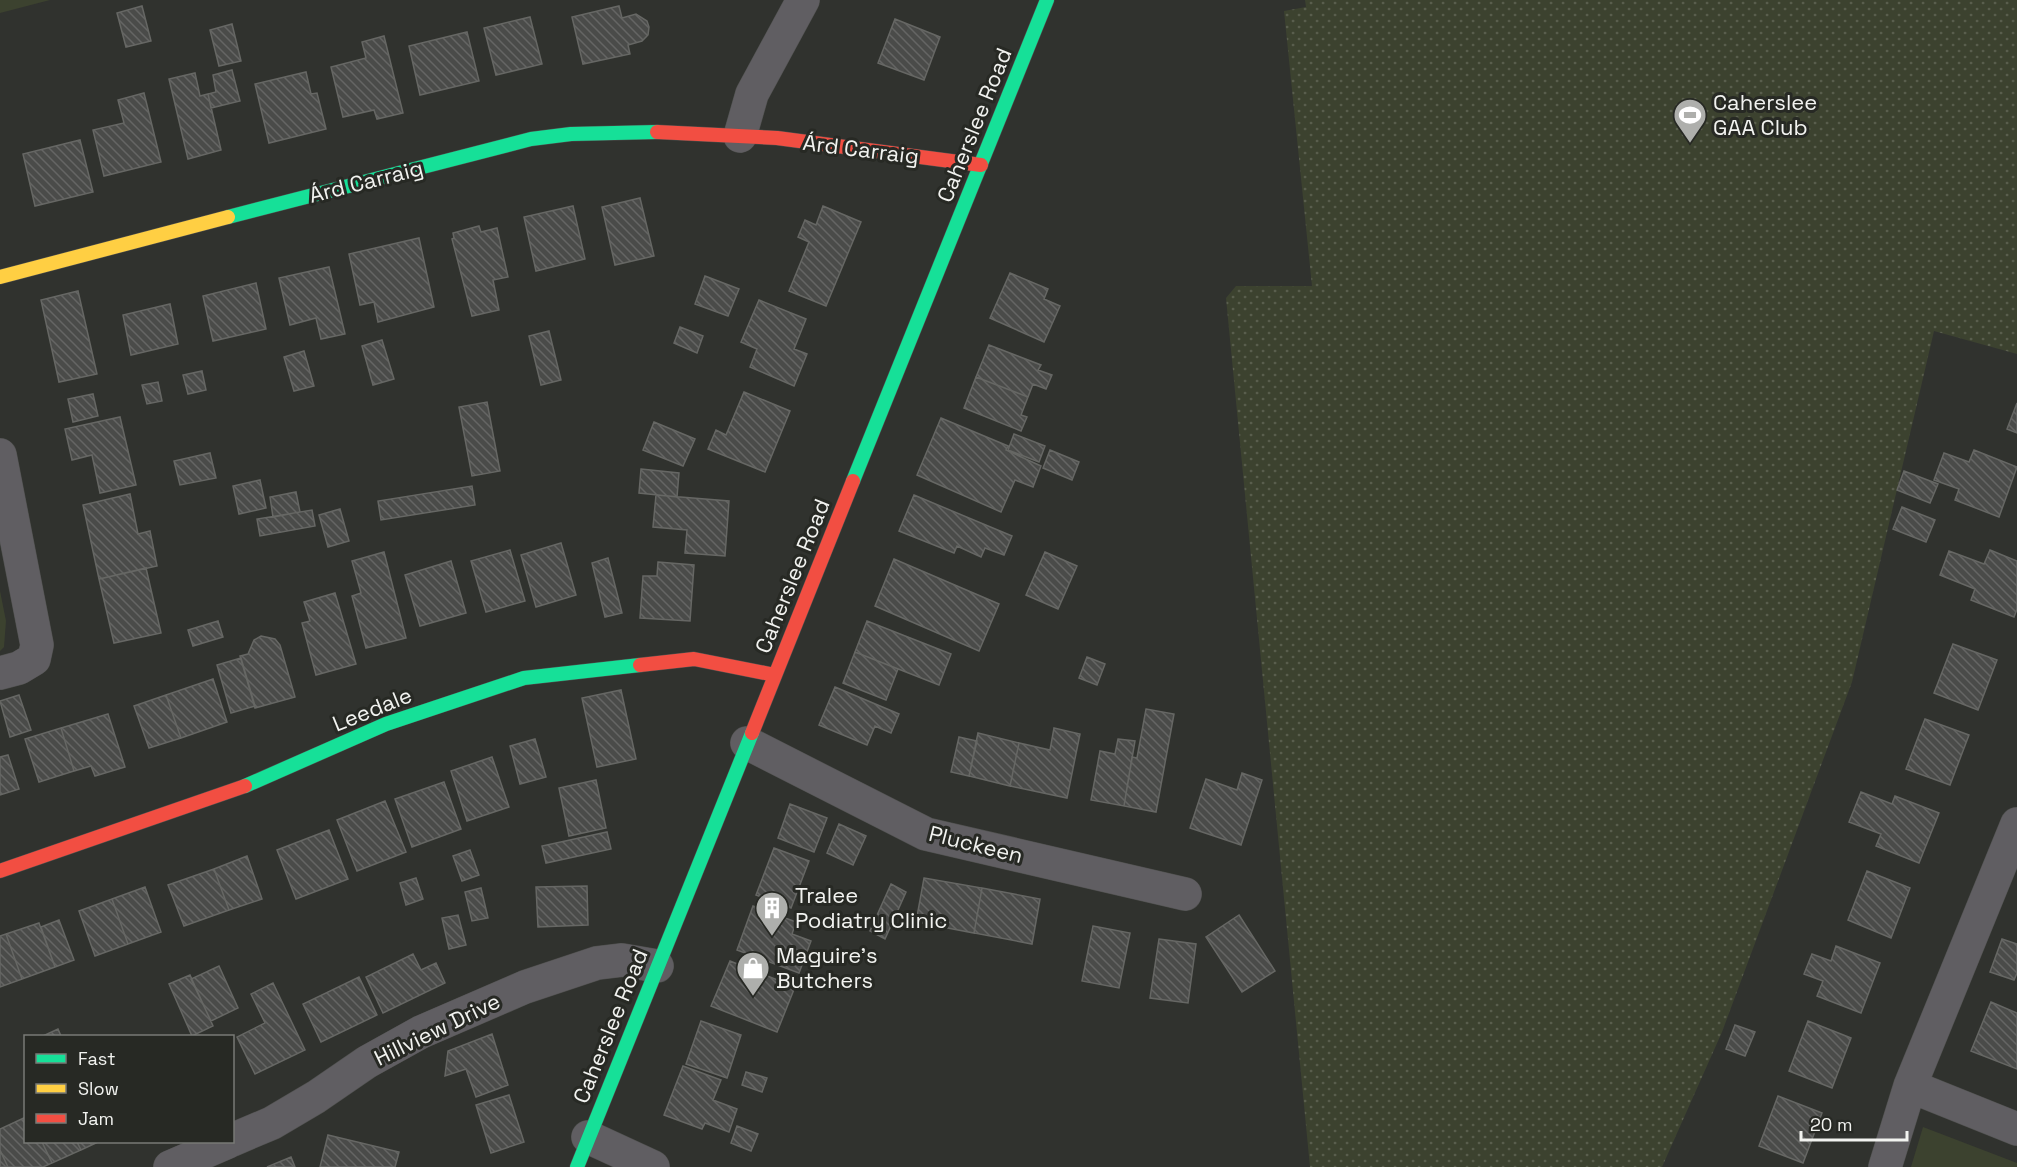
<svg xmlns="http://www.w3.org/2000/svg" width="2017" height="1167" viewBox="0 0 2017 1167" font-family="'Space Grotesk',sans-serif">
	<defs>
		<pattern id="park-dots" width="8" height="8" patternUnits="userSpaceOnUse" patternTransform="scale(1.5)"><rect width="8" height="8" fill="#3c422f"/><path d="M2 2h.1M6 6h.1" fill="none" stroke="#595e4d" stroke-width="1.8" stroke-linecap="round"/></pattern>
		<pattern id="building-back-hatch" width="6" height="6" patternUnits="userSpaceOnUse" patternTransform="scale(1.5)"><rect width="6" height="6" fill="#4a4b49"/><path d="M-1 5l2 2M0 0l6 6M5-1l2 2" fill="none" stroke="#656564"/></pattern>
	</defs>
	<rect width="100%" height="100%" fill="#30322e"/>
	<path fill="#3c422f" d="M0,0H50L0,13Z
		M0,591L6,621L4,647L0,651Z
		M1923,1127L2017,1163V1167H1911Z"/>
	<path fill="url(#park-dots)" d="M1305,0H2017V354L1934,331L1852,682L1722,1032L1662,1167H1310L1226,298L1236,286H1312L1284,11L1306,7Z"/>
	<path fill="url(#building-back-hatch)" stroke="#666764" stroke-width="1.5" d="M142,6L151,41L126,47L117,13Z
		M619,6L622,18L636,14L647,21L649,27L648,35L642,41L628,45L630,54L583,64L572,17Z
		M530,17L542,64L496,75L484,28Z
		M895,19L940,37L924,80L878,63Z
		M232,24L241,61L219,66L210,30Z
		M467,32L479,81L420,95L409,46Z
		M384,36L403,113L377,119L374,110L343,117L331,67L366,58L362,42Z
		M232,70L240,101L211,108L208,94L216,92L213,75Z
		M306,72L311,94L317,93L326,129L269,143L255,84Z
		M195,73L200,96L208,94L221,150L188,159L169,79Z
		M144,93L161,162L104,176L93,130L124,123L118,100Z
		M80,140L93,192L35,206L23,154Z
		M640,198L654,256L615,265L602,207Z
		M573,206L585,259L536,271L524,217Z
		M823,206L861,222L826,306L789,291L809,242L798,237L805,220L816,225Z
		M479,226L481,232L497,228L508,277L493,280L499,310L472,316L452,239L454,238L453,233Z
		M419,238L434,307L378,322L374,302L360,305L349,254Z
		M329,267L345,334L321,339L316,318L290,325L279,278Z
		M1010,273L1048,289L1044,299L1060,306L1044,342L990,318Z
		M705,276L739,289L728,316L695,304Z
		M256,283L266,329L213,341L203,296Z
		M78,291L97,374L59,382L41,300Z
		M759,300L806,319L794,349L807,354L794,386L750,367L757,349L741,342Z
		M170,304L178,344L131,355L123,315Z
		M680,327L703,336L697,353L674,343Z
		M549,331L561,380L541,385L529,336Z
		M382,340L394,379L373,385L362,346Z
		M989,345L1041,365L1038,370L1052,375L1046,389L1033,384L1028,397L976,377Z
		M304,351L314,386L294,391L284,357Z
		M202,371L206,390L188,394L183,375Z
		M976,377L1028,397L1021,415L1027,417L1021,431L964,408Z
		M158,382L162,401L147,404L142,385Z
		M744,392L790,411L765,472L708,449L716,430L726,435Z
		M93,394L98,416L73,422L68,399Z
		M487,402L500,471L472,476L459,407Z
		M2017,403V433L2007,429Z
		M120,417L136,485L100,493L92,455L72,460L65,429Z
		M941,418L1008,446L1006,450L1041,466L1033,487L1015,480L1001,512L917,475Z
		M654,422L695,439L683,466L643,450Z
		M1014,434L1045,446L1039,462L1008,450Z
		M1050,450L1079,462L1072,480L1043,468Z
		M1974,450L2017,467L1999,517L1955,500L1959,489L1934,480L1944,453L1969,462Z
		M210,453L216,478L180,485L174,461Z
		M641,469L679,473L677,497L639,493Z
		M1904,471L1938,484L1930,503L1897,490Z
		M260,480L266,508L239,514L233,486Z
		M472,486L475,505L381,520L378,501Z
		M296,492L300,512L273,517L270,497Z
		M130,494L138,534L150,531L157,566L99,579L83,505Z
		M656,495L729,501L725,556L685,553L687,530L653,527Z
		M914,495L1012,536L1004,555L985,548L981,557L957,546L954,553L899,531Z
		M1902,507L1935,520L1926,542L1893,529Z
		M340,509L349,541L328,547L319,515Z
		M312,510L315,526L260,536L257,519Z
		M561,543L576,595L536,607L521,555Z
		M510,550L525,601L486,612L471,561Z
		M1990,550L2017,561V609L2014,617L1971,600L1975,589L1940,575L1949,551L1984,564Z
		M384,552L406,638L366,648L352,596L361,593L352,561Z
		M1045,552L1077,566L1058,609L1026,595Z
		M608,558L622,613L605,617L592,563Z
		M894,559L999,604L979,651L875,606Z
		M451,561L466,613L420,626L405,575Z
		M658,562L694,565L690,621L640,618L643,576H657Z
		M146,568L161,633L114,643L99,579Z
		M335,593L356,664L316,675L302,623L310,621L304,602Z
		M218,621L223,637L193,646L188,630Z
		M867,621L951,654L939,685L855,652Z
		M261,636L275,639L280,645L295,697L255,708L240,656L248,654L254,640Z
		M1953,644L1997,660L1978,710L1934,693Z
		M855,652L898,669L886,700L843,683Z
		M1087,657L1105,664L1097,685L1079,678Z
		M241,658L255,706L231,713L217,665Z
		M213,679L227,722L181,738L166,695Z
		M835,687L899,714L891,733L875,726L867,745L819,725Z
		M621,690L636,759L597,767L582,698Z
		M19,695L31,730L10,737L0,701Z
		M166,695L181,738L149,748L134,706Z
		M1146,709L1174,714L1156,812L1124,806L1132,757L1137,758Z
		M108,714L125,767L95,776L91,766L74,771L61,728Z
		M1925,719L1969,735L1950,785L1906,769Z
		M61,728L74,771L39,782L25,739Z
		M1054,728L1080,734L1067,798L1010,786L1019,743L1050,750Z
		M978,733L1019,743L1010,786L969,776Z
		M959,737L977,741L969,776L951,772Z
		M535,739L546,777L520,784L510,746Z
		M1118,739L1135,741L1124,806L1091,800L1100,751L1115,754Z
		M8,755L19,789L0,795V757Z
		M492,757L509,807L467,821L451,771Z
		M1242,773L1262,780L1241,845L1190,828L1206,779L1237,790Z
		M596,780L606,828L569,836L559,788Z
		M444,782L461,829L412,847L395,799Z
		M1861,792L1892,804L1895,796L1939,813L1919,863L1876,846L1881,834L1849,822Z
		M385,801L406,852L357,871L337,820Z
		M790,804L827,818L814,852L778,838Z
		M839,824L866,836L853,865L827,853Z
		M329,830L348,879L296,899L277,850Z
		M607,832L611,849L546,863L542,846Z
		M774,848L809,861L791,908L756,895Z
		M470,850L479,875L462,881L453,856Z
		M247,856L262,899L229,910L214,869Z
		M214,869L229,910L184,926L168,885Z
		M1867,871L1910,888L1891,938L1848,920Z
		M416,878L423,899L406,905L400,883Z
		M924,878L982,888L974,933L916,922Z
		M891,884L906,892L885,939L870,931Z
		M587,886L588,925L538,927L536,887Z
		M145,887L161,932L128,944L112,899Z
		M481,888L488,918L472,921L465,892Z
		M982,888L1040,899L1032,944L974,933Z
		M112,899L128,944L95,956L79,911Z
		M753,906L796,922L792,934L811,941L799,973L737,950Z
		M458,915L466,945L449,949L442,918Z
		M1239,915L1275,971L1242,992L1206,937Z
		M59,920L74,960L55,967L41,927Z
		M39,923L55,967L22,979L6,934Z
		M1093,926L1130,933L1119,988L1082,981Z
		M6,934L22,979L0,987V936Z
		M1159,939L1196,944L1188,1003L1150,998Z
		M2002,939L2017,944V973L2014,980L1990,972Z
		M1836,946L1880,963L1861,1013L1817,996L1823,981L1804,974L1812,954L1831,961Z
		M413,954L421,970L436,963L445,983L383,1013L366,977Z
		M730,961L795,987L777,1032L711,1006Z
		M219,966L238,1008L211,1021L191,979Z
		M190,975L213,1026L192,1036L169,984Z
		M359,977L377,1015L321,1042L303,1004Z
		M273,983L305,1050L255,1074L237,1037L265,1023L251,994Z
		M1991,1002L2017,1013V1069L1971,1051Z
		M701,1021L741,1035L727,1078L686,1064Z
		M1808,1021L1851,1038L1832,1088L1789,1071Z
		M1735,1025L1755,1032L1745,1056L1726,1049Z
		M58,1029L61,1036H43Z
		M492,1034L508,1085L476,1097L466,1069L445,1076L448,1051Z
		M683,1066L721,1080L713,1100L737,1109L729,1132L705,1123L702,1129L664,1115Z
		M746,1072L767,1078L762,1092L742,1085Z
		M509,1095L524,1142L491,1153L476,1105Z
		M1778,1096L1822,1113L1803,1163L1759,1146Z
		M26,1117V1142H42L52,1163L43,1167H8L0,1150V1129Z
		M737,1126L758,1134L751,1151L731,1143Z
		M328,1135L399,1152L395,1167H320Z
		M42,1142H77L81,1150L52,1163Z
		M77,1142H98L81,1150Z
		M0,1150L8,1167H0Z
		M291,1157L295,1167H267Z"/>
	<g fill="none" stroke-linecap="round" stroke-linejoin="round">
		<g stroke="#4f504e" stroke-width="34">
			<path id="street" d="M740,136L752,94L803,0
				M0,455L37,645L34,659L19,668L0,673
				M747,743L926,834L1185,894
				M1910,1086L2017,1129
				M588,1137L653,1167
				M232,1140L272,1123L316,1097L367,1062L421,1032L525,987L597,963L622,960L657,966
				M170,1167L228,1142
				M1885,1167L1910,1086L2017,824"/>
		</g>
		<g stroke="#4f504e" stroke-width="15">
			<path id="fast" d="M228,217L531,139L571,134L657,132
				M853,481L1047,0
				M245,786L386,724L524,678L640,665
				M577,1167L752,733"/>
		</g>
		<g stroke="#4f504e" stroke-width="15">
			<path id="slow" d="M0,277L228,217"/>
		</g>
		<g stroke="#4f504e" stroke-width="15">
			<path id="jam" d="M657,132L777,138L981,165
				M640,665L694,659L775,675
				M752,733L853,481
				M0,871L245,786"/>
		</g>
		<use href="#street" stroke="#605e62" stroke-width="33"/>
		<use href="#fast" stroke="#16e098" stroke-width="14"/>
		<use href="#slow" stroke="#ffcf43" stroke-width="14"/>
		<use href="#jam" stroke="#f24e42" stroke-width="14"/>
	</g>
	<defs>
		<g id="stadium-pin" transform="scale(1.725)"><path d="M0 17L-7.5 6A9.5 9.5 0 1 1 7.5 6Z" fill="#aeafac" stroke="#272924"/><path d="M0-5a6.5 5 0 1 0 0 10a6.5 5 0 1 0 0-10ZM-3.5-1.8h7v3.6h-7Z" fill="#fff"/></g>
		<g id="building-pin" transform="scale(1.725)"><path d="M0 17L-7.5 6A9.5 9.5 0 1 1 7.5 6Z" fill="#aeafac" stroke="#272924"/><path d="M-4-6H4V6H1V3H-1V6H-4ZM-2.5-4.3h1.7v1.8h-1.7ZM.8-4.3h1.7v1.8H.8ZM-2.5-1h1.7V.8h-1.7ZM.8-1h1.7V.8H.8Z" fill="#fff"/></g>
		<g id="shop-pin" transform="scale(1.725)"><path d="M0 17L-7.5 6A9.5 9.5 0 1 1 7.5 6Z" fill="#aeafac" stroke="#272924"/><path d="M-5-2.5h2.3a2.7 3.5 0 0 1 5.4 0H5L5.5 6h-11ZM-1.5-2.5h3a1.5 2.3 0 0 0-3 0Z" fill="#fff"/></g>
	</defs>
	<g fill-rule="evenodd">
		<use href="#stadium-pin" x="1690" y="115"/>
		<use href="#building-pin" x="772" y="908"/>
		<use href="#shop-pin" x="753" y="968"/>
	</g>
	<g text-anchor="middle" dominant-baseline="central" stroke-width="6" stroke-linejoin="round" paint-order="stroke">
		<g font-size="22" fill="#f2f3f0" stroke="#272924" text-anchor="start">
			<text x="1713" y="102">Caherslee<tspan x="1713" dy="25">GAA Club</tspan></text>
			<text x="795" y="895">Tralee<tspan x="795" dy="25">Podiatry Clinic</tspan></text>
			<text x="776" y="955">Maguire’s<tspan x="776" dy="25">Butchers</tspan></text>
		</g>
		<g font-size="22" fill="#f2f3f0" stroke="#272924">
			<text transform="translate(974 125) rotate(-68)">Caherslee Road</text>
			<text transform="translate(861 149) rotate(7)">Árd Carraig</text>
			<text transform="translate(366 181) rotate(-14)">Árd Carraig</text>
			<text transform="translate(792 576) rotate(-68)">Caherslee Road</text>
			<text transform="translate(372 709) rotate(-22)">Leedale</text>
			<text transform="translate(976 844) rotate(14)">Pluckeen</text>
			<text transform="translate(610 1026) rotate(-68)">Caherslee Road</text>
			<text transform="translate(437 1029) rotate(-26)">Hillview Drive</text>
		</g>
	</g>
	<rect x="24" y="1035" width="210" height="108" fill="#272924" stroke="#787a76" stroke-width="1.5"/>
	<rect x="36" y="1054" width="30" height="9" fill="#16e098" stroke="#787a76" stroke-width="1.5"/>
	<text x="78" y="1065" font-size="18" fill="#f2f3f0">Fast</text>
	<rect x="36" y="1084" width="30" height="9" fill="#ffcf43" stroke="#787a76" stroke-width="1.5"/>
	<text x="78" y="1095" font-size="18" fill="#f2f3f0">Slow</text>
	<rect x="36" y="1114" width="30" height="9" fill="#f24e42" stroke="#787a76" stroke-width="1.5"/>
	<text x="78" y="1125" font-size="18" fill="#f2f3f0">Jam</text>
	<path d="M1801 1131v9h106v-9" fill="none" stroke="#f2f3f0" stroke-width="3"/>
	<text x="1810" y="1131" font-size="18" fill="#f2f3f0" stroke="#272924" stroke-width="4.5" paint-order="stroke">20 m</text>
</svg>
